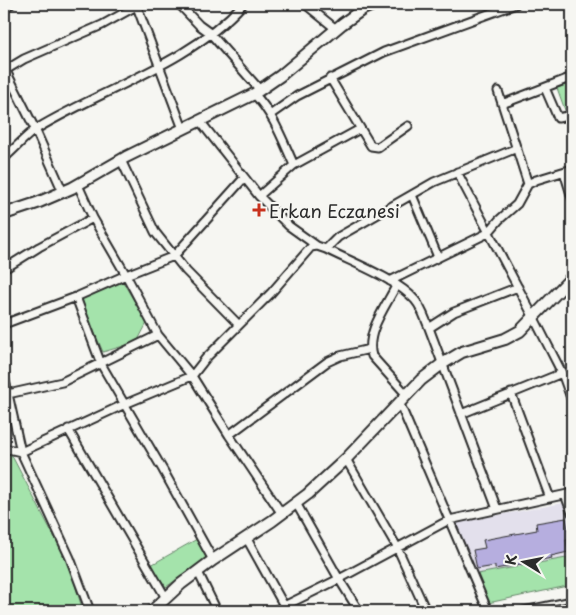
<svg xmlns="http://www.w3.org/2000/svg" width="576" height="615" viewBox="0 0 576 615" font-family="'Playpen Sans',sans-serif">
	<rect width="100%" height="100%" fill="#f6f6f2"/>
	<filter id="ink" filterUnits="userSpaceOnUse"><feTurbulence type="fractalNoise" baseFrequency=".02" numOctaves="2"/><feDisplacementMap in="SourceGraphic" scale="10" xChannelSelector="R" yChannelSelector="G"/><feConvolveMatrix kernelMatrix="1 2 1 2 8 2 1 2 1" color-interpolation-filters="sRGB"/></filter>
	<g filter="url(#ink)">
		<path fill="#e3e0ec" d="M563,503L572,526V557L477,574L456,523Z"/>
		<path fill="#a4e3ab" stroke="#68876b" d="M572,83V109L565,110L557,88Z
			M123,282L147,323L137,342L103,352L80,299Z
			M4,453L11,454L69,565L83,611H4Z
			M197,539L207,558L166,587L151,565Z
			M572,557V585L488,603L477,574Z"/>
		<path fill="#b6aedf" stroke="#2b2b2b" d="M566,518L570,540H566L568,552L551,556L552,558L495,569V566L477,569L473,550L485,548L483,540L537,530L536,523Z"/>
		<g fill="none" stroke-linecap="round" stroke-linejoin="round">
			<g stroke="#2b2b2b" stroke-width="7">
				<path id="lane" d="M514,611L572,599"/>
			</g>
			<g stroke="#2b2b2b" stroke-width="11">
				<path id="street" d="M136,4L183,129
					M179,4L199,25L210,33L260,90
					M305,4L336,29
					M4,8L11,4
					M4,67L35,129L63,192
					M4,71L24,59L102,25L140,4
					M330,78L371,146L378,147L408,126
					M545,88L558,118L572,115
					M498,91L528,184
					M254,94C273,113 283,141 294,165
					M502,104L572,77
					M270,115L297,96L384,52L516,4
					M200,121L259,196L289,226L317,246
					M4,158C14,150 27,134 38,128C106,87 188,65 243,4
					M121,160L155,232L186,271L239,325
					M457,172L533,316L562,373L572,401
					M564,172L572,198
					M412,195L438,257
					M259,196L294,165L360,129
					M4,269L39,247L93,218
					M390,281L488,233L499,220L517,204L528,184L536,180L572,169
					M396,286C386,306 365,333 372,356L406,394
					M76,297L101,364L163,470L213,560
					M4,324L76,297L126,275L93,218L78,185
					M429,328L454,312L518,287
					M4,376L21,452L70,558L90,611
					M511,393L550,498
					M8,394L62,382L158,335
					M399,402L488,611
					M461,414L562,373
					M68,429L166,598
					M229,435L327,362L340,356L370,349
					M4,448L21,452L125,404L192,376L158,335L126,275L174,256L244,178
					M346,459L397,547L426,611
					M565,495L572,513
					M296,503L339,579L359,611
					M497,509L429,328C425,319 422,308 415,300C397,279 351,262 326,249L338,237L434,182L517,148
					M282,514L229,435L192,376L206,358L271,293L311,247L317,246L326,249
					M247,539L287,611
					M198,572L217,611
					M274,611L339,579L449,520L572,493"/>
			</g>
			<g stroke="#2b2b2b" stroke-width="14">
				<path id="secondary" d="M4,214L37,203L72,188L126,157L254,94L280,76L342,24L363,9L375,4
					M152,611L181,584L213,560L272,521L308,494L346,459L421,380L442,364L462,352L505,339L520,331L572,277"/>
			</g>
			<use href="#lane" stroke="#f6f6f2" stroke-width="3"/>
			<use href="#street" stroke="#f6f6f2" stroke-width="7"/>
			<use href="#secondary" stroke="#f6f6f2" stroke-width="10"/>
		</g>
	</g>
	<path fill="#c8321e" stroke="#f6f6f2" stroke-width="2" d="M256.5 202.5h5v5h5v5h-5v5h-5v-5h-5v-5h5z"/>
	<g text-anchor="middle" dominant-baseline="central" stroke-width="4.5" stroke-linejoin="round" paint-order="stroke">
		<g font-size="18" fill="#2b2b2b" stroke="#f6f6f2" text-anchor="start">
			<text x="269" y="210">Erkan Eczanesi</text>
		</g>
	</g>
	<rect width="576" height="615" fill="none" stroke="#f6f6f2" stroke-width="20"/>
	<rect x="10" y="10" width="556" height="595" fill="none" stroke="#2b2b2b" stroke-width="2" filter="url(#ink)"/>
	<g transform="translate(524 562) rotate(280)" stroke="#f6f6f2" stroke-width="4" paint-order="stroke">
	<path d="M0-4L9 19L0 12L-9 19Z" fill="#2b2b2b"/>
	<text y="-8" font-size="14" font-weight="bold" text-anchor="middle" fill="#2b2b2b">K</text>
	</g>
</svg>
